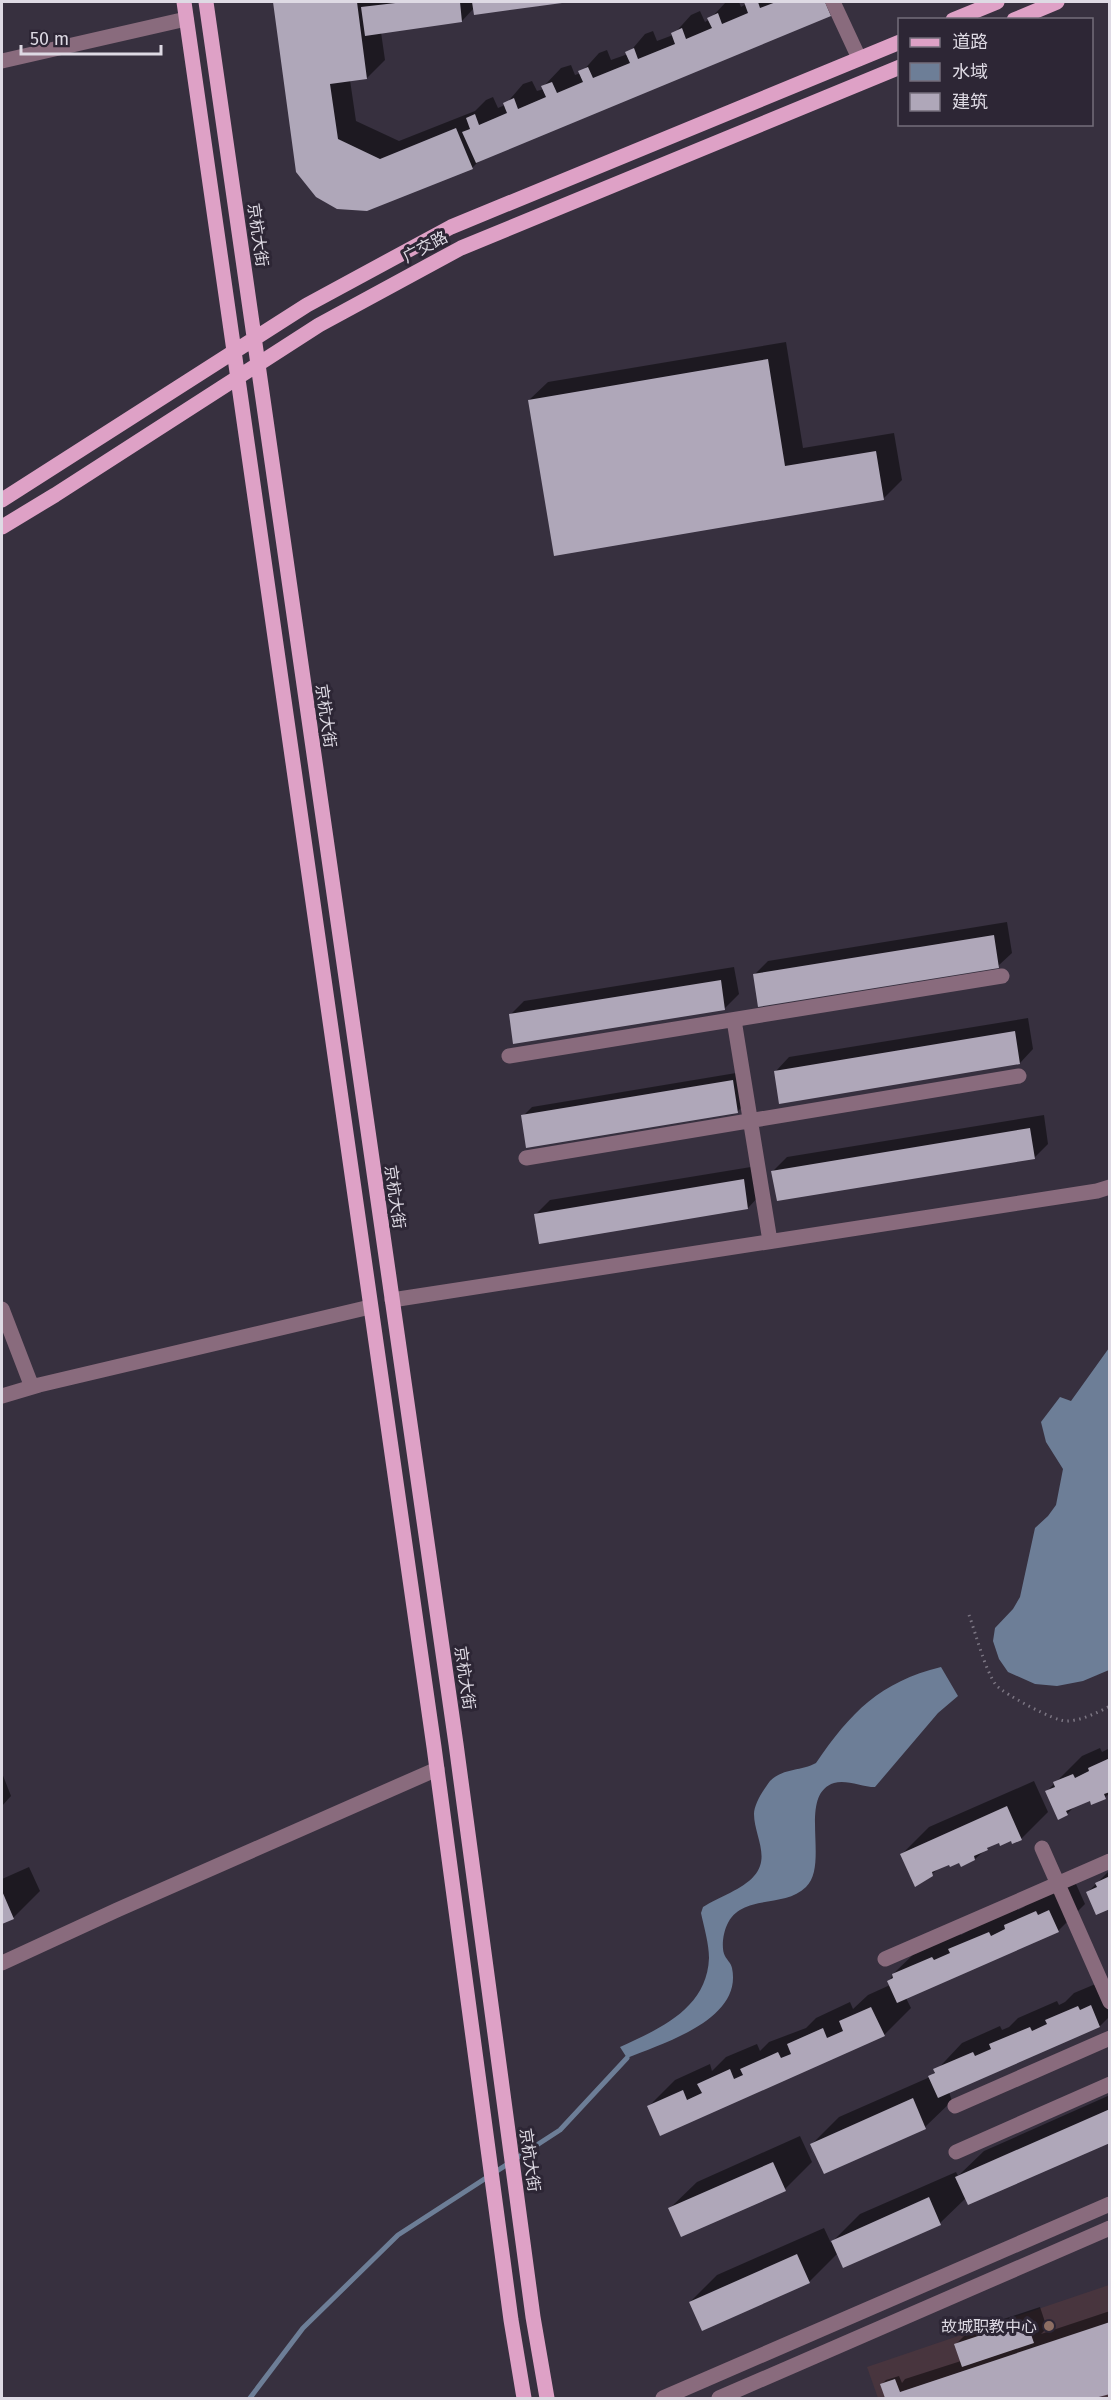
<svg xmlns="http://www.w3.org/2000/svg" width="1111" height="2400" viewBox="0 0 1111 2400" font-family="'Fira Sans','Noto Sans SC',sans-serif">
	<rect width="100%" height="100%" fill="#37303f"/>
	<path fill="#48353e" d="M1109,2285V2398H878L867,2367Z"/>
	<path fill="#6d7e97" d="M1109,1348V1670L1083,1681L1057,1686L1035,1684L1008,1672L999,1659L993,1641L995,1628L1013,1609L1020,1597L1035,1528L1048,1516L1056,1505L1063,1469L1046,1442L1041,1422L1060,1397L1071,1401Z
		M941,1667L958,1696L938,1713L875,1787C862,1787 846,1779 834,1783C797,1795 830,1864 806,1887C784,1909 741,1893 727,1925C723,1933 721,1949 725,1956C727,1960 731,1963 732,1968C743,2020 663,2043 627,2058L620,2047C659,2029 707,2009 709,1958C709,1944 704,1927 701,1913L703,1907C719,1897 743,1889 754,1876C771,1857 754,1835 754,1814C754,1804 764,1789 770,1781C783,1768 802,1771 816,1763C851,1712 880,1682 941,1667Z"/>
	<path fill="#0007" d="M275,2H561L475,14L474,8L462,21L381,32L385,60L367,78L350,80L356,121L399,141L475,111L486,100L493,97L498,108L505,105L523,84L532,81L537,91L544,89L543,87L561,68L571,65L575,75L581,73L599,53L607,50L611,60L628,54L645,34L653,31L657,41L673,35L691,15L700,11L705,22L710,19L726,2H739L741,7L746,4L747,2H843L830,14L480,160L472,168L297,171Z
		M786,342L803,448L894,433L902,480L884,498L529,400L548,382Z
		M1007,922L1012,953L998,966L754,975L768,961Z
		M734,967L739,994L725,1008L510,1015L524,1001Z
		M1028,1018L1033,1049L1020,1063L776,1071L789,1057Z
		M742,1072L747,1102L738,1111L523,1116L532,1107Z
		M1044,1115L1048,1144L1034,1158L773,1171L787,1157Z
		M757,1166L761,1194L748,1208L536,1214L550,1200Z
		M1100,1748L1102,1752L1110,1748V1793L1105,1797L1090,1799L1076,1805L1067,1814L1047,1791L1082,1756Z
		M2,1773L11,1796L2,1806Z
		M1034,1781L1048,1812L1021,1839L1000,1841L991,1845L975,1859L949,1863L939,1868L932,1874L902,1854L929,1827Z
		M29,1867L40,1891L13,1918L2,1923V1879Z
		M1110,1870V1907L1088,1892Z
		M1076,1884L1085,1904L1058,1931L906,1998L911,2008L884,2035L661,2134L648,2107L675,2080L710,2064L712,2071L726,2057L757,2044L760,2051L769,2042L806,2028L816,2018L850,2002L853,2009L868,1995L890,1985L889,1982L893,1974L920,1948L959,1931L961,1935L968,1931L976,1923L1016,1906L1018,1910L1024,1907L1032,1898Z
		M1105,1980L1110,1982V2016L1100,2026L949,2092L952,2101L925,2127L824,2172L812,2144L839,2117L930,2077L962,2043L1000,2026L1002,2030L1009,2027L1018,2018L1057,2001L1059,2005L1065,2002L1074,1993Z
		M1110,2095V2141L966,2198L940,2223L844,2266L838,2253L809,2282L690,2302L717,2275L824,2228L831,2243L860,2214L956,2172L958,2176L984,2151Z
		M800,2136L812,2162L785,2189L670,2208L697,2182Z
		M1040,2307L1047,2328L1041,2334L1110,2311V2392L1091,2398H887L882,2384L886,2380L899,2376L902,2383L905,2379L961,2361L956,2344L970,2330Z"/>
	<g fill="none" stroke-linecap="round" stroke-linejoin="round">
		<path stroke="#6d7e97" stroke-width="5" d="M250,2398L303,2328L398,2235L560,2130L627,2058"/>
	</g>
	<path fill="#afa7b9" d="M273,2H357L367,79L330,84L338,139L380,159L456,128L473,169L367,211L337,209L316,197L296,172Z
		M404,2H460L462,22L365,36L361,7Z
		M472,2H562V3L474,15Z
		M744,2H758L760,8L776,2H825L831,16L476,163L462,132L470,129L466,118L475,114L479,125L507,113L503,103L514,98L518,109L546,97L541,86L552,82L557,93L583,82L578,71L588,67L593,78L630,63L625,52L634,48L638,59L675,44L671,33L682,28L686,39L712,28L707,18L718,13L722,24L748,13Z
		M768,359L785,466L876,451L884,500L554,556L528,400Z
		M994,935L999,968L758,1007L753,974Z
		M721,980L725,1010L513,1044L509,1014Z
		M1015,1031L1020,1064L779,1104L774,1071Z
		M733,1080L738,1113L526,1148L521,1115Z
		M1030,1128L1035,1159L777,1201L771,1171Z
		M744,1179L748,1209L539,1244L534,1214Z
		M1110,1758V1792L1104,1794L1106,1799L1091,1805L1090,1801L1066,1811L1068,1815L1058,1820L1045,1791L1055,1787L1053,1782L1073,1774L1075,1778L1089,1771L1088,1768Z
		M1007,1806L1022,1840L1012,1844L1011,1841L1000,1846L999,1843L987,1848L988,1850L974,1856L975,1860L961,1867L959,1863L950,1867L949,1865L932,1872L933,1876L915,1887L900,1854Z
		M1110,1876V1909L1096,1915L1086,1892L1097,1887L1095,1883Z
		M2,1891L14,1919L2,1924Z
		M1049,1910L1059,1932L897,2003L887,1981L893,1978L892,1974L932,1957L934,1960L950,1953L948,1949L989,1932L991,1936L1005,1929L1004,1925L1036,1911L1038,1915Z
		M1091,2005L1100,2027L938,2098L928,2076L935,2073L933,2069L973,2052L975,2056L991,2049L989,2044L1030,2027L1032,2031L1047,2024L1045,2020L1078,2006L1080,2010Z
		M871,2007L885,2036L660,2136L647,2106L683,2090L687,2100L702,2093L697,2084L730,2069L734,2079L743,2075L740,2069L778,2052L781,2058L791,2054L787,2044L823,2028L827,2038L843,2031L839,2021Z
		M913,2098L926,2129L824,2174L810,2144Z
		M1110,2109V2143L968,2205L955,2177Z
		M773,2162L786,2191L681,2237L668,2208Z
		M929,2197L941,2225L843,2268L831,2241Z
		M797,2254L810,2283L702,2331L689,2302Z
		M1026,2320L1034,2343L962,2367L954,2344Z
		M1110,2322V2394L1095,2398H885L880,2384L895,2379L900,2392Z"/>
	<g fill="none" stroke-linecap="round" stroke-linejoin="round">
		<path stroke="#7c7683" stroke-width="3" stroke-dasharray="1.5 4.5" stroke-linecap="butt" d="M969,1615C976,1634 985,1670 996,1685C1004,1694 1054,1721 1066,1721C1080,1721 1097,1713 1110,1706"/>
		<path stroke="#896b7d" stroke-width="15" d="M833,2L859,58
			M2,61L186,19
			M734,1020L770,1241
			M509,1056L1002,976
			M526,1158L1019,1076
			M392,1300L1097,1191L1110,1187
			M2,1309L32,1387
			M2,1396L39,1385L370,1307
			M1042,1848L1110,2002
			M885,1959L1110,1861
			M2,1963L117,1910L437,1769
			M955,2106L1110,2038
			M956,2152L1110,2084
			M663,2398L1110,2204
			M719,2398L1110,2228"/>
		<path stroke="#dea1c6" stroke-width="15" d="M184,2L434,1747L511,2320L524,2398
			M206,2L456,1744L533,2317L547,2398
			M953,20L997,2
			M1014,20L1057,2
			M2,500L307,305L451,227L900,42
			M2,527L55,495L319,325L461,248L900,67"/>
	</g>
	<circle fill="#8d6e63" stroke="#2d2635" stroke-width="2" cx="1049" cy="2326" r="6"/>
	<g text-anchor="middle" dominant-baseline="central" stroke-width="6" stroke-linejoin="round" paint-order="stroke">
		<g font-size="16" fill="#dedae4" stroke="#2d2635">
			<text transform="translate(258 235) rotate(82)">京杭大街</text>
			<text transform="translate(425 247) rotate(-28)">广交路</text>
			<text transform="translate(326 716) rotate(82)">京杭大街</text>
			<text transform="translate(395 1197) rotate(82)">京杭大街</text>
			<text transform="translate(465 1678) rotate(82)">京杭大街</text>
			<text transform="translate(530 2160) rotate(82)">京杭大街</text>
		</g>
		<g font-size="16" fill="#dedae4" stroke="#2d2635" text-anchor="end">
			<text x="1037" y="2326">故城职教中心</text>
		</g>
	</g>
	<rect width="1111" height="2400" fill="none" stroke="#dedae4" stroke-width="6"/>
	<rect x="898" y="18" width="195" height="108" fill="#2d2635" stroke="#746e7b" stroke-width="1.5"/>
	<rect x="910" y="38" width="30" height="9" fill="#dea1c6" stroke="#746e7b" stroke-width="1.5"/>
	<text x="952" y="48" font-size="18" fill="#dedae4">道路</text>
	<rect x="910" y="63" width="30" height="18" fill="#6d7e97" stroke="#746e7b" stroke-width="1.5"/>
	<text x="952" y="78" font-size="18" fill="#dedae4">水域</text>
	<rect x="910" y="93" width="30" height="18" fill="#afa7b9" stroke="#746e7b" stroke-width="1.5"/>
	<text x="952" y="108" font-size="18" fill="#dedae4">建筑</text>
	<path d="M21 45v9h140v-9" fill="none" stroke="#dedae4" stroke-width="3"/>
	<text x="30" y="45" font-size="18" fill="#dedae4" stroke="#2d2635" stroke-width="4.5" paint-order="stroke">50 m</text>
</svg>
